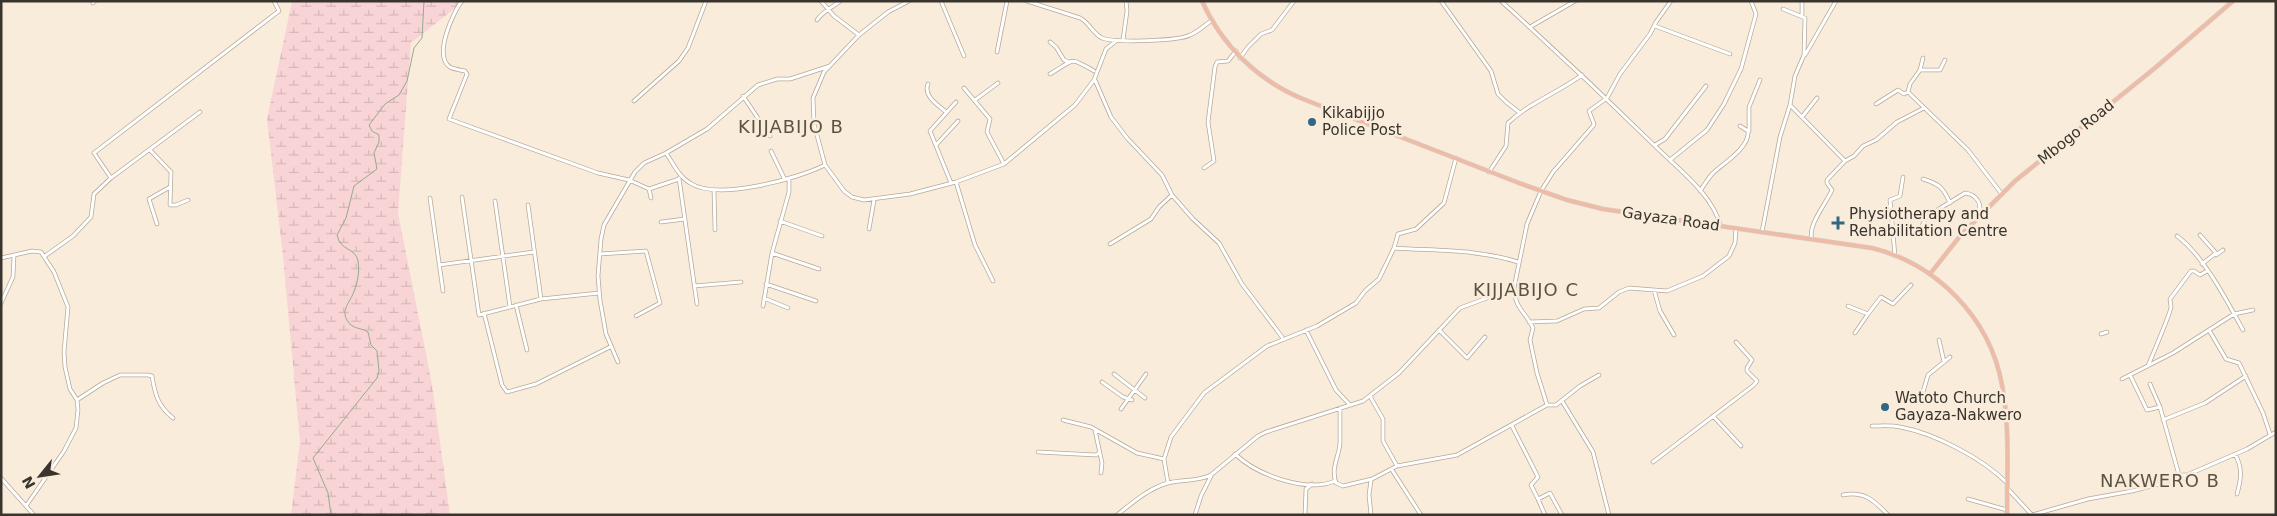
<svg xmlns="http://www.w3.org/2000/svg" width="2277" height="516" viewBox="0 0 2277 516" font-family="'DejaVu Sans',sans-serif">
	<defs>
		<pattern id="wetland-marsh" width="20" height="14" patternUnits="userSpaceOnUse" patternTransform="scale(1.25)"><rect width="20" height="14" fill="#f9d4d6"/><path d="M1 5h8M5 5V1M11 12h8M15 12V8" fill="none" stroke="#d6b7b8"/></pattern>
	</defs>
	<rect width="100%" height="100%" fill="#f9ecdb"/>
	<path fill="url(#wetland-marsh)" d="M292,1H464L411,43L398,213L432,384L450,515H291L300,442L283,256L267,119Z"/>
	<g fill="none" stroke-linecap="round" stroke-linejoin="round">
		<path stroke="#95aa90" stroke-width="1" d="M331,515L328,493L313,458L377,378L379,371L377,351L371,345L368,332C362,328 355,329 350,324C340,313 347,306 352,296C357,286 360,272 358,261C356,248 340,251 337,235L346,218L354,186L377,169L374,153L379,142V135L372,131L369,125L385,104L399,95L407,81L414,48L422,38L424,1"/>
		<g stroke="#b5a999" stroke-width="4.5">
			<path id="minor" d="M462,1C453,12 433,56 450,67C453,69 460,70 465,71L467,74L449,119L598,173L629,180L649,189L679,179
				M821,1L834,16L859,35
				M909,1L888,12L859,35L824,72L813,98L814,124L825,165L844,191L852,197L864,200L910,194L956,182L1004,164L1075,105L1094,80L1106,49L1116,41
				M941,1L964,56
				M1027,1L1080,18C1089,22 1093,34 1102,38C1114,43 1179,41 1190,35C1198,32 1205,25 1212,20
				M1441,1L1491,71L1498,94L1506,102L1520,113
				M1501,1C1553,48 1604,96 1654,145C1678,169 1712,193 1721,227
				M1802,1V16
				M93,3L95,1
				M817,20C823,11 832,8 840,1
				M1655,26L1730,54
				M1530,27L1575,1
				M1123,40L1127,11L1126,1
				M1050,42L1056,47L1064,60L1069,62
				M997,52L1007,1
				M1805,55L1836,1
				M1240,58L1248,47L1261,34L1272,30L1294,1
				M1923,58L1920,70L1910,84L1908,92L1968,150L2001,193
				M1920,70H1940L1945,60
				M1050,74C1076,59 1068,56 1094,71
				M1095,80L1111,117L1127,138L1162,175L1172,195L1193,219L1219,243L1242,284L1282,337
				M928,84C923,96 938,105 946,112
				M964,88L990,119L987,132L1004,164
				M743,96L770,136
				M975,100L998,83
				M634,101L679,61L688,48L706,1
				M1876,104L1898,90L1904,94L1908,92
				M1790,105L1845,161L1827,180V183L1832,190C1827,202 1807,226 1812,239
				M1802,117L1817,98
				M1749,131V107L1760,80
				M936,145L958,121
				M1655,145L1665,139L1706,86
				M150,150L171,172L170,205H176L188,200
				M771,151L785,180
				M666,153C673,163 679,177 690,183C717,201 797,179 825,165
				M1670,160L1707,130L1724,104L1741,69L1756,14L1751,1
				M1845,161L1854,156L1863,146L1876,140L1897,122L1924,108
				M1204,168L1214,161L1208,122L1215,67L1217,62L1228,61L1236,51
				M1489,172L1506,146L1508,123C1529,103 1559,92 1582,75
				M111,178L94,153L279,11L274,1
				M679,178L697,304
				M1923,179C1939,184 1943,187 1950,203
				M956,182L975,245L993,281
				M951,183L930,131L956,102
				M649,189L651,198
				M714,190L715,230
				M1700,191C1704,185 1708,179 1712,174C1722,164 1750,148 1748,131L1740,126
				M462,197L479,315L541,299L599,293
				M430,198L443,291
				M495,201L510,307
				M528,205L541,299
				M780,221L822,236
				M661,222L685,219
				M157,224L149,199L170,187
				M869,229L874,200
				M1893,229H1901L1919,233L1926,217L1965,193C1973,194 1979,199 1980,207L1978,211L1980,216
				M1762,232L1780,137L1790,105L1795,76L1804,55L1805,18L1783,9
				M2200,235L2216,253L2202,264
				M2177,236C2204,256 2227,301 2243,330
				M1110,244L1151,219L1159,207L1172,195
				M1394,248C1436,251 1478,249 1518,262
				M772,253L819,269
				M600,254L646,251L660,303L636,316
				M2216,255L2223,250
				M45,256L73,236L91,217L94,194L111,178L200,112
				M1895,256L1890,200L1900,196L1903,177
				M1,258L32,251L41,252L54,272L68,307L64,352L65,367L70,389L77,400L78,410L76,428L64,451L26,506
				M439,265L534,252
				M766,284L816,301
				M694,286L741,282
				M1514,288C1515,309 1525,311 1533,328L1530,340L1537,373L1547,405
				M1654,290L1660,311L1674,335
				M764,298L788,308
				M1,303L13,277L14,255
				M516,305L527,350
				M763,306L772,253L789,192V180
				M1848,306L1868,314L1881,297L1893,304L1911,285
				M484,313L502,385L507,392L536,384L610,347
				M1529,322L1557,321L1584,309L1599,308L1619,292L1629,288L1667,291L1703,276L1729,256L1735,243L1736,228
				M1306,330L1336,390L1350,405
				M1439,330L1467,358L1485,337
				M2209,330L2226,359L2239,363L2263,413L2270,434
				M1855,333L1868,314
				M2101,334L2107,332
				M1939,340L1944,362
				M618,362L606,334L600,300L598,276L601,239L604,225L635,172L644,163L666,153L707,129L758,85L777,79H790L830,66
				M2148,366C2150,361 2171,312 2171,307C2171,306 2170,300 2170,299L2191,271H2194L2200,275L2207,271
				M1114,374L1145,398
				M2130,375L2147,410L2160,407
				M2122,379L2173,353L2234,314L2253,310
				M1102,382L1123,397L1132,400
				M2150,384L2160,407L2179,475
				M1923,392L1928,375L1950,357
				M1371,395V398L1383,419V441L1397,466
				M77,400L103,383L120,375H148L152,376C155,395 158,406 173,418
				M1562,401L1593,452L1609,515
				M1340,408C1340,419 1340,429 1340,440C1341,454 1330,466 1336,483L1343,486L1372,479L1397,466L1457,455L1547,405H1556L1580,386L1599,375
				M1121,409L1146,374
				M1713,416L1741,446
				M1063,420L1091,427L1137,453L1164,459
				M2163,420L2205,403L2246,376
				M1512,426L1538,477L1531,485L1538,499L1550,493L1562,515
				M1872,426C1881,426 1891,425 1900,427C1934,433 1982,458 2007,483
				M1095,430L1102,463L1101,473
				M1038,452L1096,455L1099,453
				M1235,454C1257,475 1306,493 1335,481
				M2235,454C2243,468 2241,480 2237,494
				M1653,462L1754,385L1757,381L1747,371V368L1752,360L1736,342
				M1392,470L1421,515
				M1,478L34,515
				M1168,483L1164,459L1171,437L1204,393L1267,346L1317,326L1356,303L1365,291L1379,279L1394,248L1398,234L1416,229L1444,203L1456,158
				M2007,488L2032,515
				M1843,495C1864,491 1874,500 1888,515
				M1538,499L1545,515
				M1968,499L2007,510
				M1117,515C1132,503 1149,488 1168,483C1182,479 1197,482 1211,475L1258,436L1266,432L1363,401L1399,373L1460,308L1514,288L1527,224L1541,191L1553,172L1593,126L1594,124L1589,111L1607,98L1620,74L1650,34L1656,22L1671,1
				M1195,515L1201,496L1211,476
				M1305,515L1306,489L1312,484
				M1371,515L1369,495L1371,480
				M2032,515L2088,499L2132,491L2163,483L2179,475H2187L2247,449L2276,432"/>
		</g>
		<g stroke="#d7d6d5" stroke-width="5">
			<path id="major" d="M1202,1C1222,46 1259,81 1303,99L1519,183L1567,200L1603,209L1872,248C1937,264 1990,318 2002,385C2010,426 2007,472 2007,515
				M1930,274L1960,236L2015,181L2155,68L2233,1"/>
		</g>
		<use href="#minor" stroke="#fff" stroke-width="3"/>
		<use href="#major" stroke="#eebca6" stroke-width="4"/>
	</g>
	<g fill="#316782" stroke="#f9ecdb" stroke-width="2">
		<circle cx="1312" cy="122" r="5"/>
		<path d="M1835.5 215.5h5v5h5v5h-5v5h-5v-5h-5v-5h5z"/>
		<circle cx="1885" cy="407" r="5"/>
	</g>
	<g text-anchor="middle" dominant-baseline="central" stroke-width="5" stroke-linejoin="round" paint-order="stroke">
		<g font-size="15" fill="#39342d" stroke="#f9ecdb" text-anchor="start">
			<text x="1322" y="113">Kikabijjo<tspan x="1322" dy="17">Police Post</tspan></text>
			<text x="1849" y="214">Physiotherapy and<tspan x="1849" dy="17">Rehabilitation Centre</tspan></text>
			<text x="1895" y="398">Watoto Church<tspan x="1895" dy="17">Gayaza-Nakwero</tspan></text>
		</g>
		<g font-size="15" fill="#39342d" stroke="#f9ecdb">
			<text transform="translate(2076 132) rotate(-39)">Mbogo Road</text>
			<text transform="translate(1671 219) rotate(8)">Gayaza Road</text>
		</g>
		<g font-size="18" letter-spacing="1" fill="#5d5344" stroke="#f9ecdb">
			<text x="791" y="126">KIJJABIJO B</text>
			<text x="1526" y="289">KIJJABIJO C</text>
			<text x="2160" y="480">NAKWERO B</text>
		</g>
	</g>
	<rect width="2277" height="516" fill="none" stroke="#39342d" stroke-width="5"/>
	<g transform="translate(40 476) rotate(240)" stroke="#f9ecdb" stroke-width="4" paint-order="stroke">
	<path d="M0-4L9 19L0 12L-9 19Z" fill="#39342d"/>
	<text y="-8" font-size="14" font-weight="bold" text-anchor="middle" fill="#39342d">N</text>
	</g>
</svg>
